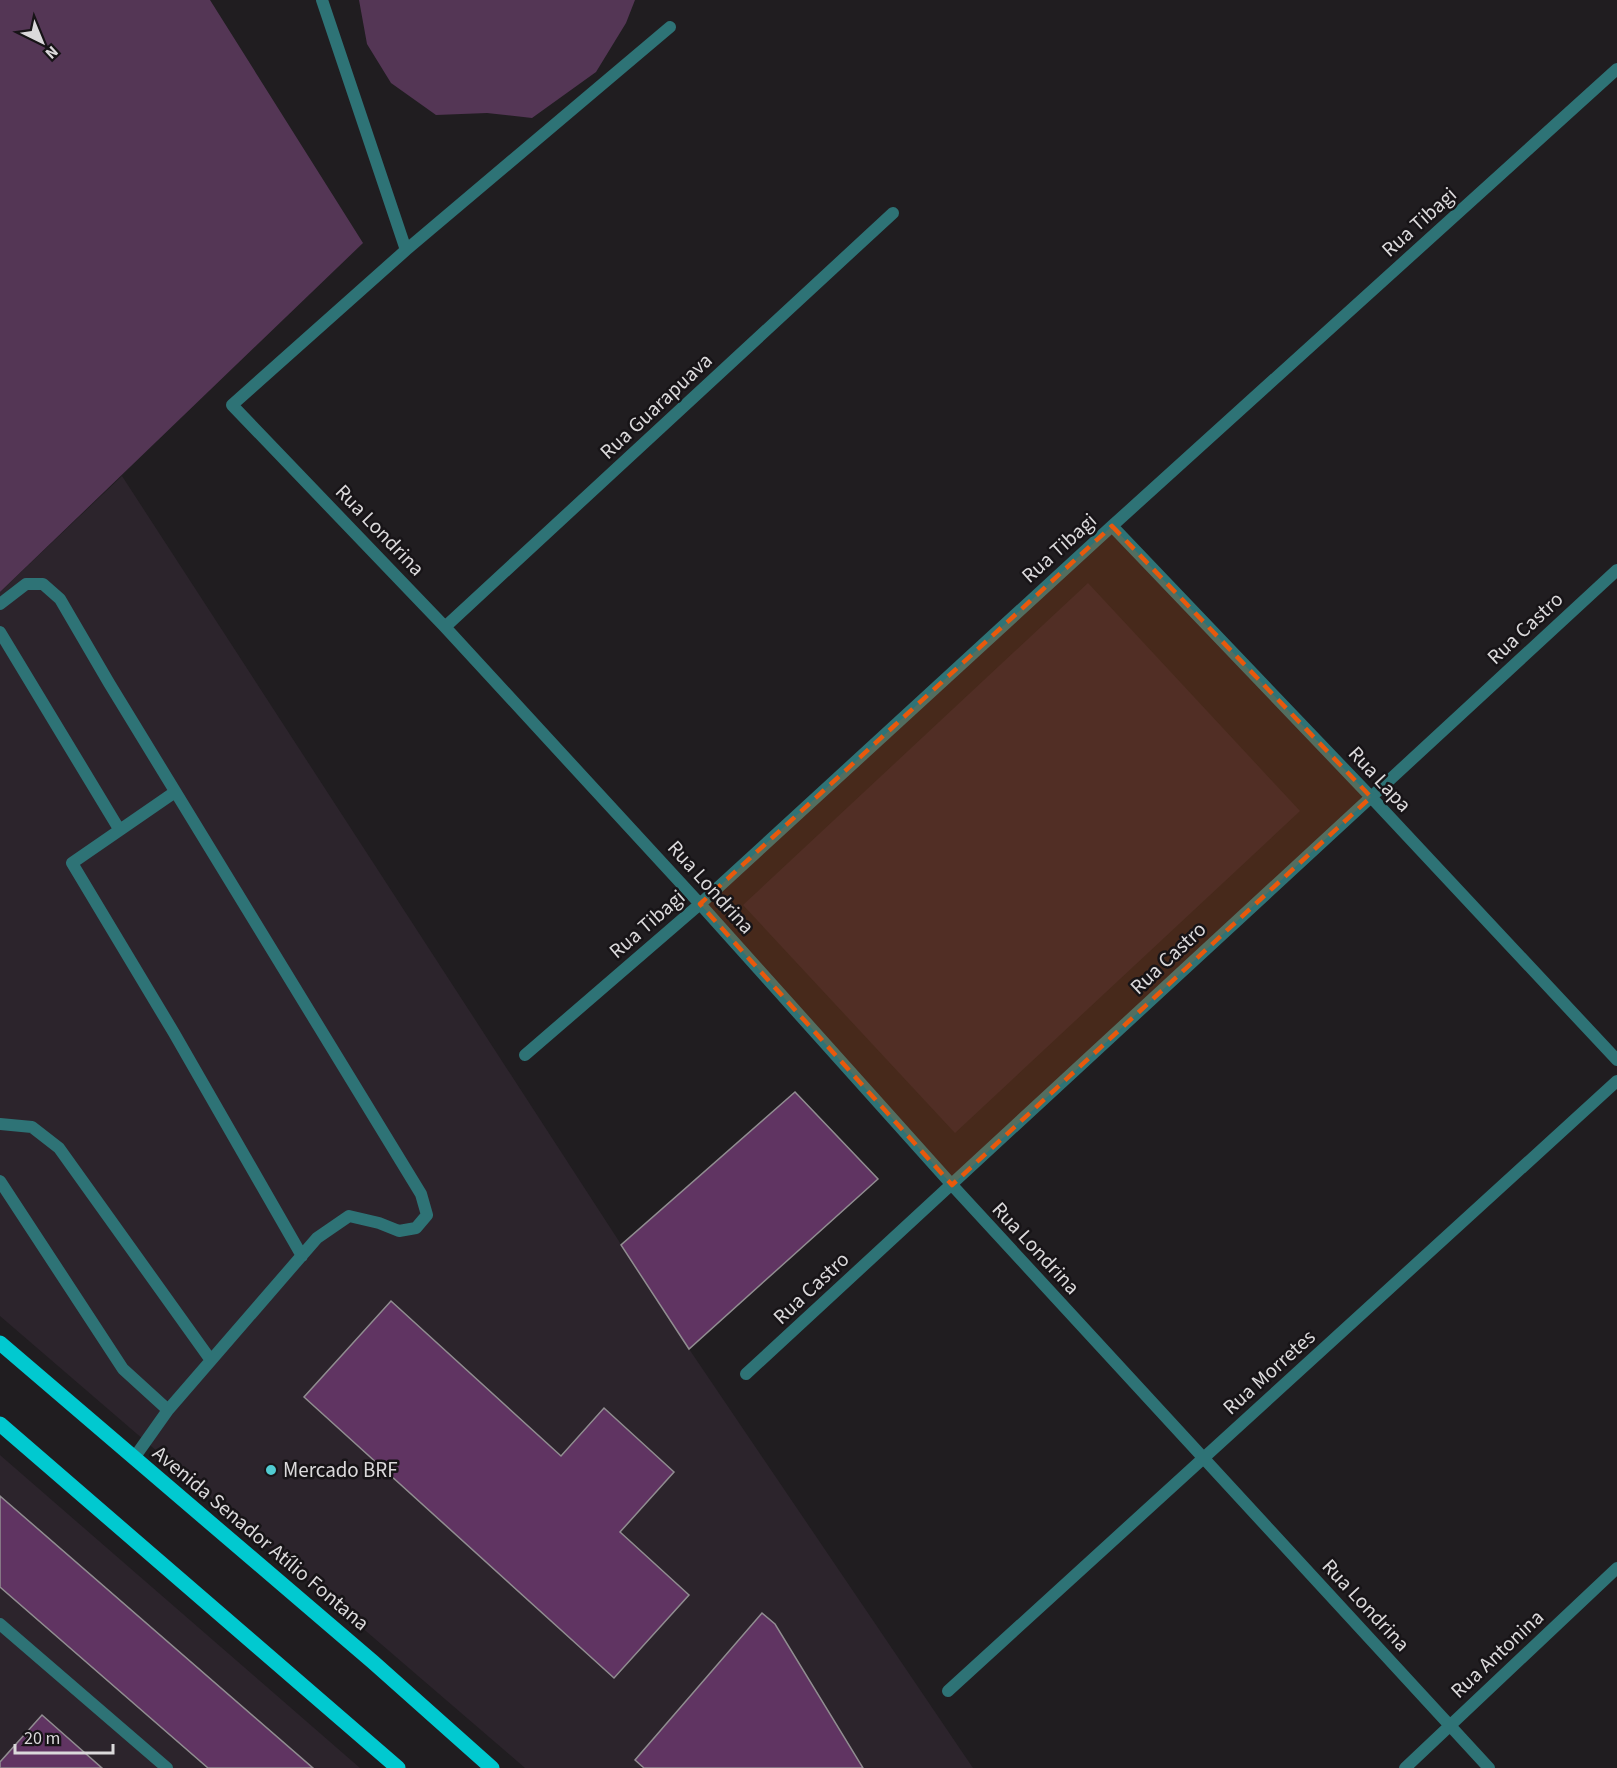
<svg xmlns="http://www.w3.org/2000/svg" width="1617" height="1768" viewBox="0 0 1617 1768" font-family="'Source Sans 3',sans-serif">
	<rect width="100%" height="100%" fill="#201d20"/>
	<path fill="#2c242c" d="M122,476L689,1349L973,1768H525L0,1316V592Z
		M1088,583L1300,811L955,1133L743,905Z
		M0,1455L360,1768H0Z"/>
	<path fill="#543655" d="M0,0H210L363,243L0,592Z
		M359,0H635L626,23L596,72L532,118L487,113L436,115L391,83L367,44Z"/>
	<path fill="#603462" stroke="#918d91" stroke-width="1.5" d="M795,1092L878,1179L689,1349L621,1245Z
		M391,1301L561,1456L604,1408L674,1472L620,1532L689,1595L614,1678L304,1397Z
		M0,1496L313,1768H208L0,1587Z
		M762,1613L775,1624L863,1768H644L635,1760Z
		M42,1715L102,1768H0V1762Z"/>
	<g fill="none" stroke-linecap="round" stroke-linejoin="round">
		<path stroke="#2e7376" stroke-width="12" d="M0,604L26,584H43L60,599L109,683L421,1194L427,1215L416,1228L399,1231L379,1223L349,1216L317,1238L168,1410L123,1369L0,1181
			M0,632L119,829
			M175,792L72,863L174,1033L302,1256
			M0,1124L32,1127L59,1148L210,1359
			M134,1458L168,1410
			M0,1624L167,1768"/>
		<path stroke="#2e7376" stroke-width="12" d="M322,0L406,250L232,405L445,627L700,904L952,1185L1489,1768
			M406,250L670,27
			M1112,526L1371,797L1617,1060
			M445,627L893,213
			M525,1055L700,904L1112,526L1617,69
			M746,1374L1617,570
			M948,1691L1617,1081
			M1405,1768L1617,1568"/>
		<path stroke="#01c9d0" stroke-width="15" d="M0,1343L373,1662L492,1768
			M0,1424L398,1768"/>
	</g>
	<path fill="#e8590c" fill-opacity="0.2" stroke="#e8590c" stroke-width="4.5" stroke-dasharray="12 8" stroke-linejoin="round" d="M1112,526L1371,797L952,1185L700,904Z"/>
	<circle fill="#51ccd2" stroke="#171417" stroke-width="2" cx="271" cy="1470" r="6"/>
	<g text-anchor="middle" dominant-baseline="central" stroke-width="5" stroke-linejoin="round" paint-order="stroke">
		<g font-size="21" fill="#dbd9db" stroke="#171417">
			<text transform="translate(1419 222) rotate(-42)">Rua Tibagi</text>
			<text transform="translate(656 406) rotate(-43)">Rua Guarapuava</text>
			<text transform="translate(380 530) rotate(46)">Rua Londrina</text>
			<text transform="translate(1059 548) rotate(-42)">Rua Tibagi</text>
			<text transform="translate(1525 628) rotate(-43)">Rua Castro</text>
			<text transform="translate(1380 779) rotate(47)">Rua Lapa</text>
			<text transform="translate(711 887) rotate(48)">Rua Londrina</text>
			<text transform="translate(647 924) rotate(-41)">Rua Tibagi</text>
			<text transform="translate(1168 958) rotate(-43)">Rua Castro</text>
			<text transform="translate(1036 1248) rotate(47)">Rua Londrina</text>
			<text transform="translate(811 1288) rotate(-43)">Rua Castro</text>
			<text transform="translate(1269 1372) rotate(-42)">Rua Morretes</text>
			<text transform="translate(261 1538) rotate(40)">Avenida Senador Atílio Fontana</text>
			<text transform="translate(1366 1605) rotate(47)">Rua Londrina</text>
			<text transform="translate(1497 1654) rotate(-43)">Rua Antonina</text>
		</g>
		<g font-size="21" fill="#dbd9db" stroke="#171417" text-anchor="start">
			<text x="283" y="1470">Mercado BRF</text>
		</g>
	</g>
	<g transform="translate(42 42) rotate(137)" stroke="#171417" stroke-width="4.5" paint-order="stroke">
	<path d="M0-4.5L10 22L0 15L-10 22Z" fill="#dbd9db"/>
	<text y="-9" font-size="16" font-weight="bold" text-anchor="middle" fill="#dbd9db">N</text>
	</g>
	<path d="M15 1744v9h98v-9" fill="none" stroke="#dbd9db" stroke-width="3"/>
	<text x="24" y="1744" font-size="18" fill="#dbd9db" stroke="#171417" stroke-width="4.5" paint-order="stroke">20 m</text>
</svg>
